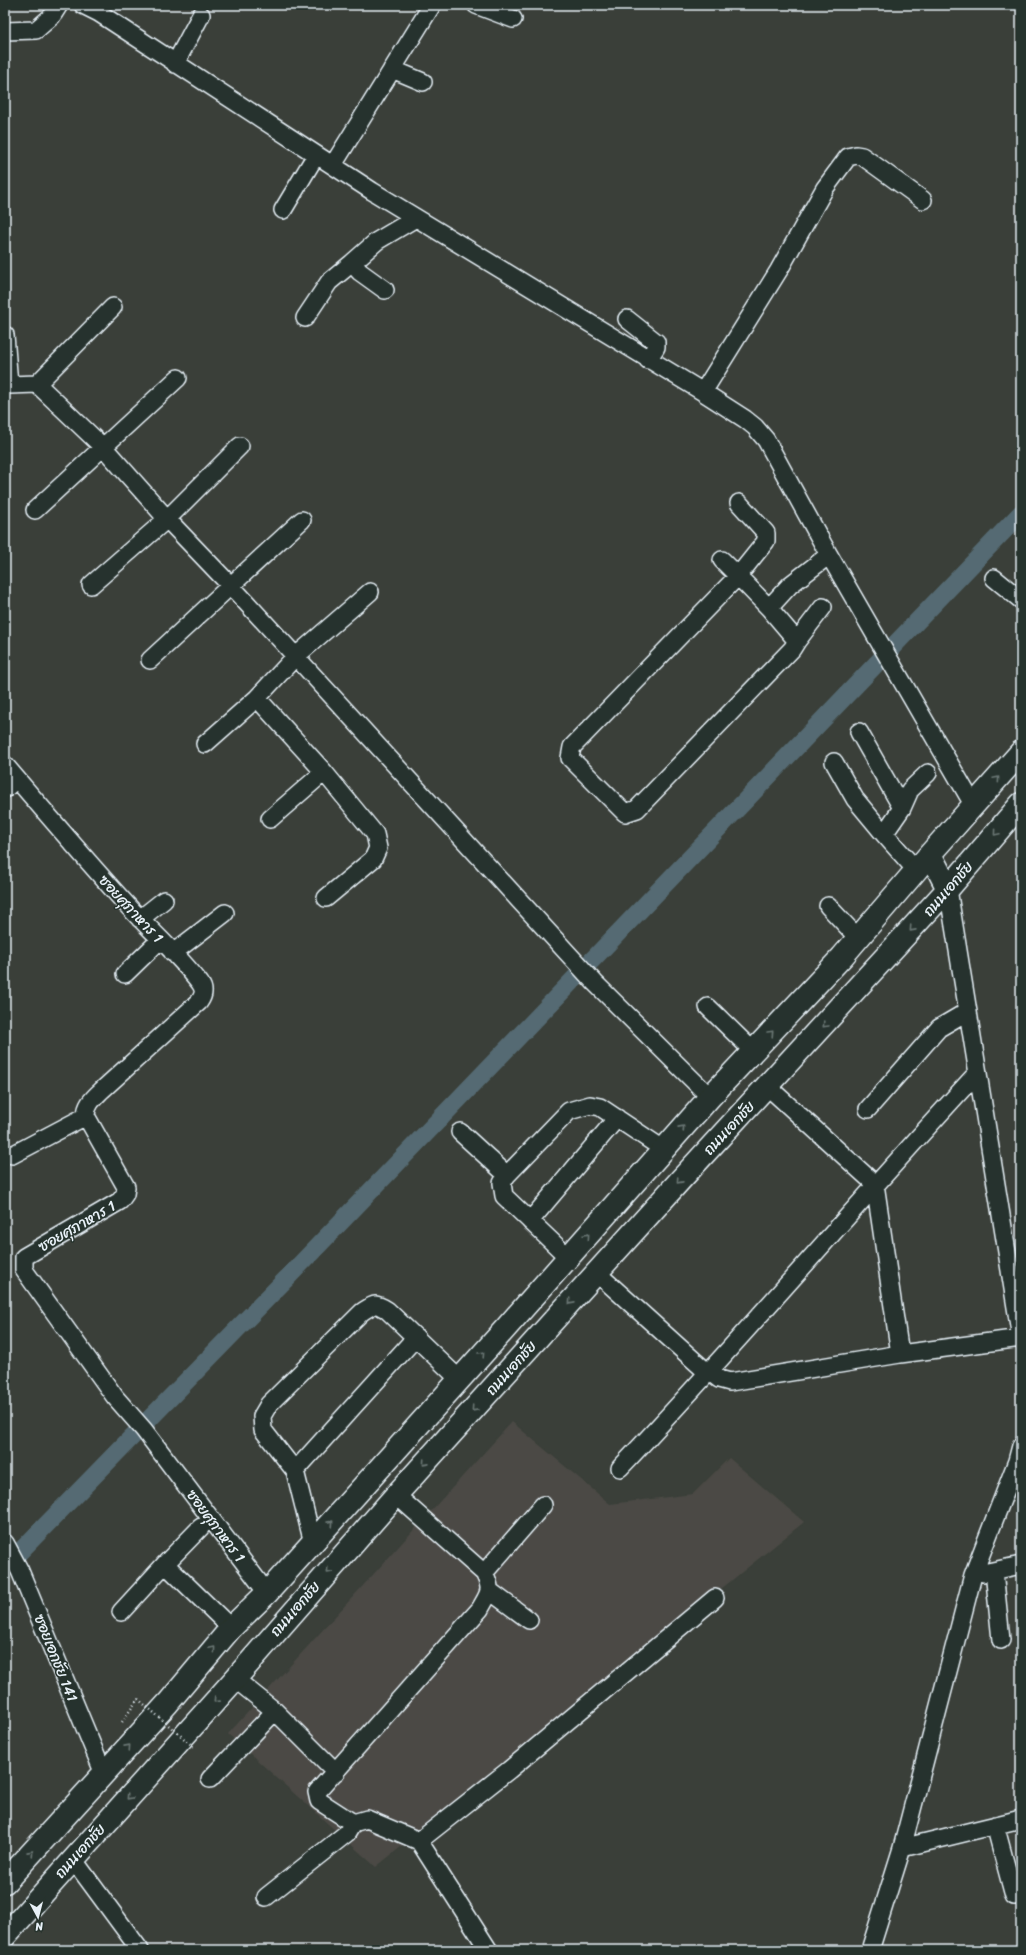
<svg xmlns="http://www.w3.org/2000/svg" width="1026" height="1955" viewBox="0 0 1026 1955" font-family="Sriracha,'Playpen Sans Thai',sans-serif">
	<rect width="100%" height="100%" fill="#3a3f39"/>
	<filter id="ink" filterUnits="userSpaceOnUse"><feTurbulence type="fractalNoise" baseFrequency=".025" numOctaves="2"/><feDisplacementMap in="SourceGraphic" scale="8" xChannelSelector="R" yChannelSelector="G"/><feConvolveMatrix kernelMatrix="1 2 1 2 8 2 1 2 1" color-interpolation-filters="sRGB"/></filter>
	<g filter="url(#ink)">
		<path fill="#4b4a45" d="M512,1422L610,1504L693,1494L729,1458L804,1522L376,1867L228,1734Z"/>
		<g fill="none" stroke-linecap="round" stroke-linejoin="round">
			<path stroke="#556b73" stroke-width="18" d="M5,1567L288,1277L1021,513"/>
			<g stroke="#e8f1f8" stroke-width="20">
				<path id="minor" d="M83,5L99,13L372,191L703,392L745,419L755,427L766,440L829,555L974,806
					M476,5L513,19
					M5,31L36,30L52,16L59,5
					M175,64L201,15
					M392,69L423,82
					M333,165L432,5
					M283,210L316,155
					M385,290L360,272L352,263L377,241L416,218
					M305,318L329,282L352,263
					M627,319L656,342V347L648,360
					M5,335L9,385H5
					M37,384L113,307
					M9,385L37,384L104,448L167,519L232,587L595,983L710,1097
					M703,392L779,270L825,188L848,157L856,155L862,156L923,200
					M35,510L178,378
					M722,560L738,576L766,541V533L739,503
					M994,578L1021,600
					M91,585L167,519L240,446
					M769,608L738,576L572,747L570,758L625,813L637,809L792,649L797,641L769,608L790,585L829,555
					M797,641L823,607
					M150,660L302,520
					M257,698L324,772L375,834L378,848L373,859L326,898
					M859,732L902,808L884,834L916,870
					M205,744L257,698L295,657L370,592
					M834,762L855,799L884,834
					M5,765C45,812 85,859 127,905C151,931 179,955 200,983C205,990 204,995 199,1002L102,1090C94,1098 86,1104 86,1116L126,1187L125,1194L120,1201L24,1257V1270L115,1397L144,1430L267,1593
					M5,789L17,779
					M902,808L910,790L928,773
					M270,819L324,772
					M948,889L1021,1338
					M828,906L858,938
					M140,919L164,900
					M173,953L225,913
					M125,974L160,940
					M708,1007L753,1051
					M767,1086L875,1184L900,1354
					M868,1109L939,1028L968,1011
					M460,1132L507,1175
					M12,1155L86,1116
					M530,1221L617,1118
					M568,1257L504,1196L502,1183L507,1175L569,1111L590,1105L600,1107L663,1149
					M597,1273L709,1374
					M710,1372L719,1379L730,1382L900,1354L1021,1338
					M620,1468C742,1339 857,1203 978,1072
					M295,1471L416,1337
					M396,1495L484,1573C493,1590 489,1593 480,1609L317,1792L319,1801L353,1823L367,1819L419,1841L488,1949
					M5,1543L20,1571L104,1774
					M313,1543L295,1471L263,1430L262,1416L269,1404L362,1312C374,1304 375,1302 387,1310L459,1379
					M165,1564L201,1527
					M994,1571L1001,1640
					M484,1573L543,1505
					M983,1573L1021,1565
					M490,1591L529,1620
					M121,1612L165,1564L231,1628
					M235,1679L275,1711L336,1772
					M210,1779L275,1711
					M995,1825L1014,1896
					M419,1841L509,1770L715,1598
					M902,1848L1021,1819
					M73,1859L140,1950
					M266,1897L347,1833L353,1823
					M870,1950L902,1848L973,1575L1017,1461L1021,1446"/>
			</g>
			<g stroke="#e8f1f8" stroke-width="25">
				<path id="major" d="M930,854L948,889
					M5,1882L168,1703L231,1628L267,1593L324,1530L505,1329L710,1097L842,957L930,854L1021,752
					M5,1936L235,1679L396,1495L683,1177L948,889L1021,804"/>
			</g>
			<path stroke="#e8f1f8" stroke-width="2.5" stroke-dasharray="1 3" stroke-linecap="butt" d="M122,1722L138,1699"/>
			<use href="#minor" stroke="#26332d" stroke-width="17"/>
			<use href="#major" stroke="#26332d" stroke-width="22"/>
			<path stroke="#e8f1f8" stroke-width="2.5" stroke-dasharray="1 3" stroke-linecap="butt" d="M138,1699L195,1748"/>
		</g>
		<defs><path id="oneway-chevron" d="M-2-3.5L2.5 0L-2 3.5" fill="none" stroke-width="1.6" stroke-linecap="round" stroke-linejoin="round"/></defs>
		<g stroke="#6a7674">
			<use href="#oneway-chevron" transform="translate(997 779) rotate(-49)"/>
			<use href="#oneway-chevron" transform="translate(996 833) rotate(130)"/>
			<use href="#oneway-chevron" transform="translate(912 929) rotate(132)"/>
			<use href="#oneway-chevron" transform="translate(825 1025) rotate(133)"/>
			<use href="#oneway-chevron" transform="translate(771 1033) rotate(-47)"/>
			<use href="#oneway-chevron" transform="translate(682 1128) rotate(-48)"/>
			<use href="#oneway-chevron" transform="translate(679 1181) rotate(132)"/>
			<use href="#oneway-chevron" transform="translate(587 1236) rotate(-49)"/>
			<use href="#oneway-chevron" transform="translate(571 1302) rotate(132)"/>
			<use href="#oneway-chevron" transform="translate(482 1354) rotate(-47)"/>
			<use href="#oneway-chevron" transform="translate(474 1409) rotate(132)"/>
			<use href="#oneway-chevron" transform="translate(425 1463) rotate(132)"/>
			<use href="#oneway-chevron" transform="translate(331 1523) rotate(-48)"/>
			<use href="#oneway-chevron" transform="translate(329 1571) rotate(132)"/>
			<use href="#oneway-chevron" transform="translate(213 1649) rotate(-50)"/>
			<use href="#oneway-chevron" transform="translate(216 1700) rotate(132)"/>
			<use href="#oneway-chevron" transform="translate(128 1747) rotate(-48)"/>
			<use href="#oneway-chevron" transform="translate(129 1797) rotate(132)"/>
			<use href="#oneway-chevron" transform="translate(31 1853) rotate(-48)"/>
		</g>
	</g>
	<g text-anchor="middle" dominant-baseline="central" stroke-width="3" stroke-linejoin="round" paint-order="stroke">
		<g font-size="15" fill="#e8f1f8" stroke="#26332d">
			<text transform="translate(948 889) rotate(-49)">ถนนเอกชัย</text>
			<text transform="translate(131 909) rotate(47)">ซอยศุภาหาร 1</text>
			<text transform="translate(729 1128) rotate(-47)">ถนนเอกชัย</text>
			<text transform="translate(77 1226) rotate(-30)">ซอยศุภาหาร 1</text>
			<text transform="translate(511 1368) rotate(-48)">ถนนเอกชัย</text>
			<text transform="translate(216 1526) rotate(53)">ซอยศุภาหาร 1</text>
			<text transform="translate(295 1609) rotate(-49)">ถนนเอกชัย</text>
			<text transform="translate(56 1658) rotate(68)">ซอยเอกชัย 141</text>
			<text transform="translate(80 1851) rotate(-48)">ถนนเอกชัย</text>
		</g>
	</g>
	<rect width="1026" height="1955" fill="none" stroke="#26332d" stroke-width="20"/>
	<rect x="10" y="10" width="1006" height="1935" fill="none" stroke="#e8f1f8" stroke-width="1.5" filter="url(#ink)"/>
	<g transform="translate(38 1917) rotate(173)" stroke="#26332d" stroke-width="3" paint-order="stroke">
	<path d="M0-3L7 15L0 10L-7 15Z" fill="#e8f1f8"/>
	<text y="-6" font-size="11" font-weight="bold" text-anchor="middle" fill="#e8f1f8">N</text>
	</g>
</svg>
